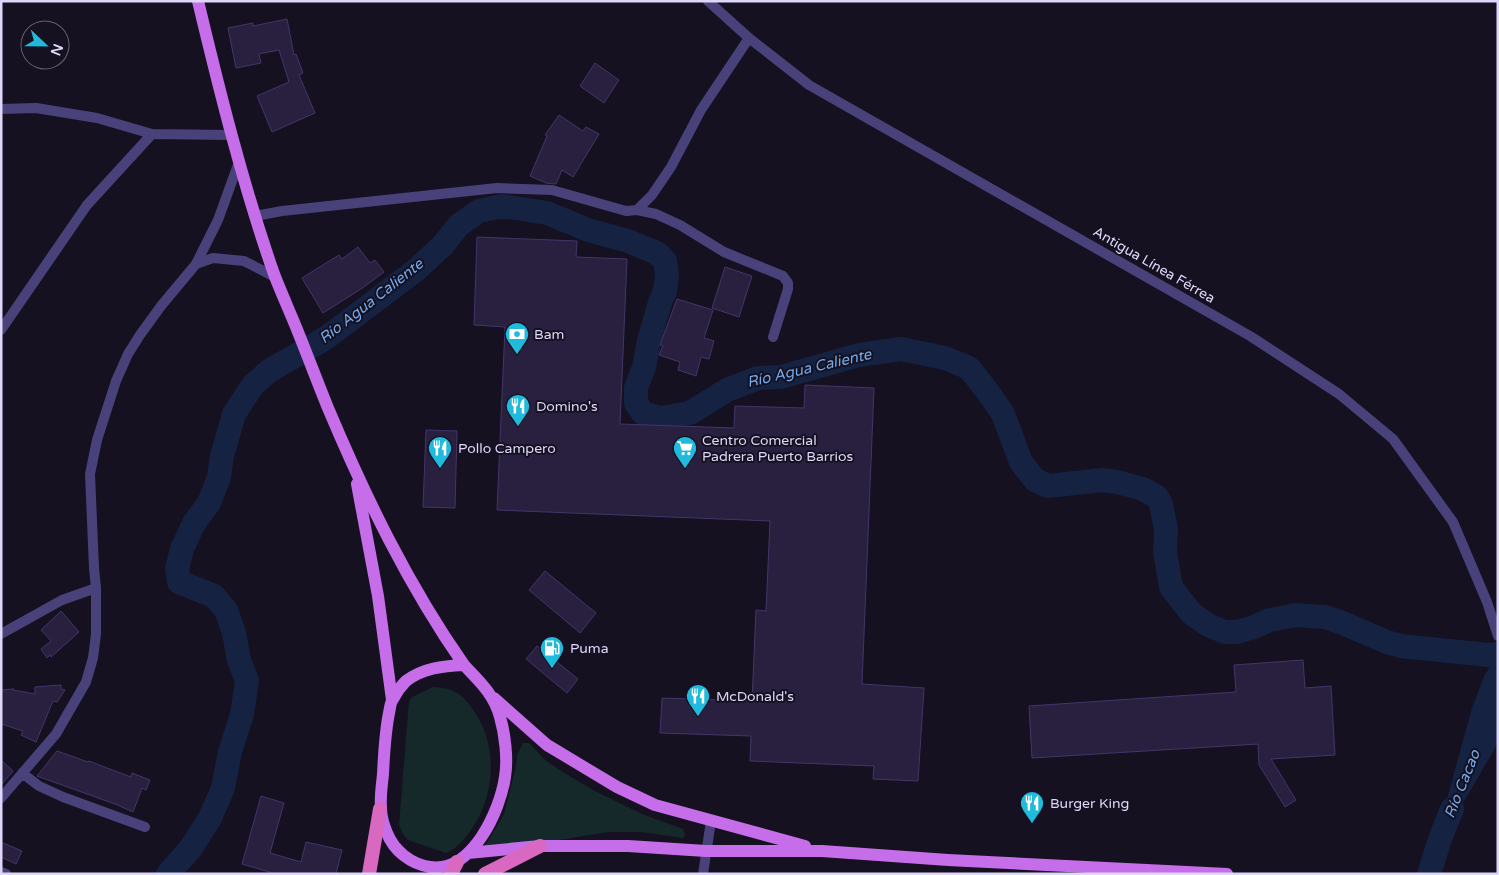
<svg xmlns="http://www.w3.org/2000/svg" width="1499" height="875" viewBox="0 0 1499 875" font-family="'Varela Round',sans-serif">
	<rect width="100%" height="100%" fill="#151121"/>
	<path fill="#15292b" d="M433,687C455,688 464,695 476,714C500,752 494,805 464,839C459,844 453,851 446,853L408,840L403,834L399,825L409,702L412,697Z
		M523,743H529L545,760L558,769L593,790L642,814L683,829L685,835L683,838L641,832H608L478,853L489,840L504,814L516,766L517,755Z"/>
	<path fill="#152242" d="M1498,655V743L1459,810L1440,839L1445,806L1472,708L1485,674Z"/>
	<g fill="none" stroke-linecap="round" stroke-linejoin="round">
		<path stroke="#152242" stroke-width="24" d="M168,874L191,848L210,818L223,788L230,752L242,714L247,681L239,660L234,633L226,610L214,596L179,582L177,569L182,549L194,523L209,503L219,477L222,456L234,414L253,385L269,371L326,338L416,270L443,245L459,225L479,211L502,206L547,213L588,230L628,241L657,253L665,261L667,274L665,291L660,302L649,341L644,367L636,388V403L643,413L660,418L690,413L727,390L758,378L781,377L859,355L901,349L945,358L969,368L988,392L1003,414L1021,462L1035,480L1048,486L1102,480L1117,482L1143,489L1157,497L1161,504L1166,529L1165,552L1171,587L1191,613L1208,625L1225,632H1237L1254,627L1270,620L1296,615L1325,617L1340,622L1387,642L1401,646L1488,655L1498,654
			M1429,874L1440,839L1452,809"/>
	</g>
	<path fill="#292040" stroke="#443569" d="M287,19L294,55L296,54L303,73L299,75L315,113L272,132L257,96L289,82L279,50L259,54L261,63L236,68L228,28L253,23V26Z
		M595,63L619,80L604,103L580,86Z
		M559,115L583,131L586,127L599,134L573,177L562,170L556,184L546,183L530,176L547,136L545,135Z
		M477,237L577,241L576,257L627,259L620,424L734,428L735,406L804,408L805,385L874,388L862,684L924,688L918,781L873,779L874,766L750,761L751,736L660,733L662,698L752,701L756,610L766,611L770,521L497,510L505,327L474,325Z
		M358,247L370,263L375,260L384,272L361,289L323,313L302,278L339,255L342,259Z
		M725,267L752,276L739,317L712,308Z
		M677,299L713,310L704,338L714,341L709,359L701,357L696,376L678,370L680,362L659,355L663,346L660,345Z
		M426,430L457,431L455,508L423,507Z
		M545,571L596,613L580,633L529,590Z
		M61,611L79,632L51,657L50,655L47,658L41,649L51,641L41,630Z
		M537,646L578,679L567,693L526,659Z
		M1303,660L1305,688L1331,686L1335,755L1271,759L1296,800L1285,807L1259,765L1258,744L1032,758L1029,706L1236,692L1234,665Z
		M61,685V689L65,690L57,702L53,701L36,742L21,735L23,731L1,724V690L14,689L13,690L35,694V687Z
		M57,751L88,762L89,761L131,777L132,773L150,780L146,790L142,788L133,812L115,804L37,776Z
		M1,760L13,771L1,785Z
		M261,796L284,803L270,853L301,862L306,842L342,850L336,874H276L242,864Z
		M1,842L22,851L16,864L1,857Z"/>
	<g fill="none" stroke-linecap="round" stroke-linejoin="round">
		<path stroke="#49427a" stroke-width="10" d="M708,1L749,38L809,85L1250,336L1339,394L1393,439L1453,522L1487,602L1498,636
			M1,109L36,108L97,118L152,134L231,135
			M637,210L656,214L680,225L724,252L783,276L788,283V289L773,337
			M255,216L282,211L497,188L552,190L626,211L637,210L652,195L671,167L701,110L749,38
			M196,264L213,258L244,261L275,277
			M1,330L87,205L152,134
			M1,634L62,600L96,588
			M22,773L39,786L63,797L145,827
			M1,798L56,734L86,682L93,658L96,634V588L94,568L90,474L97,440L116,381L128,354L140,335L161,306L196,264L218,220L239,162
			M1,872L6,874
			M703,874L711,821"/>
		<path stroke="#c66dea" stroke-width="12" d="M198,1C220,93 243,185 274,274C281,292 289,310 296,327C307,354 317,381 328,408C366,498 408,585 464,665
			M357,484L378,596L392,700
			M464,665C479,681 494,694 500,717C505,734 508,759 505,777C500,811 472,873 430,867C411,864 394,851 387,833C384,826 381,815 381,808C380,796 382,785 383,774C384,753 385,733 389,713C390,709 390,703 393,699C396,693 402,685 406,681C423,668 443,666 464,665Z
			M494,698L547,745L617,787L655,805L805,846
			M468,853L540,846H628L706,851H822L948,860L1227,874"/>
		<path stroke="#d868c0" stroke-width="14" d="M369,874L380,809
			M451,874L457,862
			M485,874L540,846"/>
	</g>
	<defs>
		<g id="bank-pin" transform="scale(1.25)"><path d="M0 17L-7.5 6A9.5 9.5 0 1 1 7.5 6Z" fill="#20badd" stroke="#151121"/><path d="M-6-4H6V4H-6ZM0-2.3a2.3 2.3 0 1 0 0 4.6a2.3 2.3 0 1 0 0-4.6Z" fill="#fff"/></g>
		<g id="restaurant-pin" transform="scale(1.25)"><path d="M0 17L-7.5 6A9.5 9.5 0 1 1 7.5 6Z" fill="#20badd" stroke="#151121"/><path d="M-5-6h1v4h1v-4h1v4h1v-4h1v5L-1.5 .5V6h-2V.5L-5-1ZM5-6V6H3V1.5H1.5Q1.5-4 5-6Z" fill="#fff"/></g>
		<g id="supermarket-pin" transform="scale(1.25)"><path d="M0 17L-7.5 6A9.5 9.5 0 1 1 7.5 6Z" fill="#20badd" stroke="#151121"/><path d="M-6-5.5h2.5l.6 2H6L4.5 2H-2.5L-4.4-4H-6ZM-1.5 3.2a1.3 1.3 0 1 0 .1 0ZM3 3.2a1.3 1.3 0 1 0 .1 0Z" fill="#fff"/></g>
		<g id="fuel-pin" transform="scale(1.25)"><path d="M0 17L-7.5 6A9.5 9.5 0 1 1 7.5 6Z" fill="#20badd" stroke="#151121"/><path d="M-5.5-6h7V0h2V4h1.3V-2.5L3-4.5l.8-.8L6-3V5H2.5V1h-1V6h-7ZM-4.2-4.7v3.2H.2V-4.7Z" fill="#fff"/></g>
	</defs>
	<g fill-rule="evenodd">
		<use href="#bank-pin" x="517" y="334"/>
		<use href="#restaurant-pin" x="518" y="406"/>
		<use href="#restaurant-pin" x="440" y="448"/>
		<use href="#supermarket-pin" x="685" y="448"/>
		<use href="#fuel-pin" x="552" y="648"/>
		<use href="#restaurant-pin" x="698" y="696"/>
		<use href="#restaurant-pin" x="1032" y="803"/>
	</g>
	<g text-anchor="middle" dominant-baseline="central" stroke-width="4" stroke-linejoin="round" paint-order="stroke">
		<g font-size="14" fill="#ded7f9" stroke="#151121">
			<text transform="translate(1154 265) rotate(30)">Antigua Línea Férrea</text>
		</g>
		<g font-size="14" fill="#ded7f9" stroke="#151121" text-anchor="start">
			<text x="534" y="334">Bam</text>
			<text x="536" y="406">Domino's</text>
			<text x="702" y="440">Centro Comercial<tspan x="702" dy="16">Padrera Puerto Barrios</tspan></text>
			<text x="458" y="448">Pollo Campero</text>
			<text x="570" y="648">Puma</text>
			<text x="716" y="696">McDonald's</text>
			<text x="1050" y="803">Burger King</text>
		</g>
		<g font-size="15" font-style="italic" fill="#73a9eb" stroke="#151121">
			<text transform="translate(371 301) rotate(-38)">Río Agua Caliente</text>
			<text transform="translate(809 368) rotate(-13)">Río Agua Caliente</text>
			<text transform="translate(1462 784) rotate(-68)">Río Cacao</text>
		</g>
	</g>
	<rect width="1499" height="875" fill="none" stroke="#ded7f9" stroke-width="5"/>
	<g transform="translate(45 45) rotate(112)"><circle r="24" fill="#151121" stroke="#656077"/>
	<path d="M0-4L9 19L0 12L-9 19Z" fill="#20badd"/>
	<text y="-8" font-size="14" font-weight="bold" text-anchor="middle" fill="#ded7f9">N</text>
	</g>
</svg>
